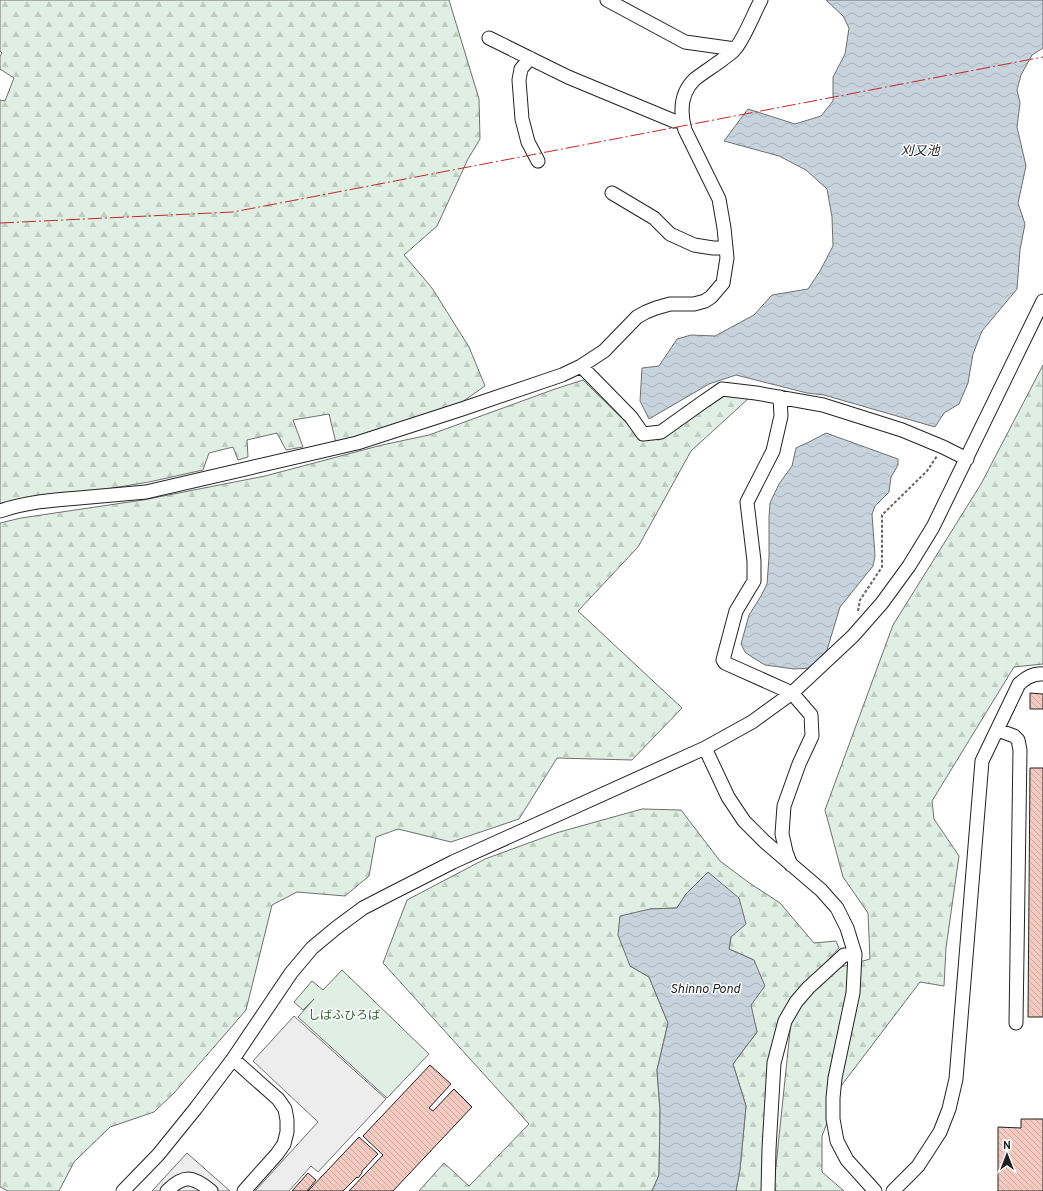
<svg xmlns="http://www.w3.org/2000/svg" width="1043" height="1191" viewBox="0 0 1043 1191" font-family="Overpass,'Noto Sans JP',sans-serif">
	<defs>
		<pattern id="forest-firs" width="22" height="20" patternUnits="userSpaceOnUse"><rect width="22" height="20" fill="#e0efe3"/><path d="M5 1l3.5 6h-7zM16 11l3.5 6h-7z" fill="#c0cdc2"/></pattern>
		<pattern id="water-waves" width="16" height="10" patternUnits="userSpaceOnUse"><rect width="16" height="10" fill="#c7d3dd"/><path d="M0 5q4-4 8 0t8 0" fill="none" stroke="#abb5bd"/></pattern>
		<pattern id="building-back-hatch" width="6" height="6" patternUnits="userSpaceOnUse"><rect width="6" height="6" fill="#f3c9c0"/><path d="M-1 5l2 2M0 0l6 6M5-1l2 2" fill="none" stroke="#d0aca5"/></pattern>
	</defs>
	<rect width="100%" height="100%" fill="#fff"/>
	<path fill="url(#forest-firs)" stroke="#6f6f6f" d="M0,0H449L479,99L480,139L468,159L437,226L404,255L432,288L469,347L485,386L462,402L336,443L329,414L293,420L303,447L286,450L277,433L247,440L248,457L238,460L233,447L209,453L203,470L149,482L89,492L33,497L0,504V100L5,101L14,78L0,69V56L2,53L0,51Z
		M1043,365V664L1014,667L932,801L934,819L959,856L946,948L944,986L920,982L841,1086L822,1136V1172L844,1191H776L774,1185L792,1012L841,967L870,959L868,913L843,877L825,810L893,625L981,484Z
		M583,380L641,437L659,440L727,394L749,398L691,451L638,547L578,611L682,708L632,760L557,758L519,819L451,842L398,829L376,837L369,876L345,896L297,892L272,905L246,1010L175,1092L154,1112L110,1127L74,1162L59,1191H8L0,1187V523L21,518L143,500L265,476L382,445L429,435L555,389Z
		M642,809L681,810L720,861L748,882L780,903L814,943L836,941L839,948L805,985L780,1019L764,1191H736L740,1169L746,1106L733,1064L757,1032L750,1005L754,960L729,949L731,937L708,872L686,894L677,908L650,909L630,966L649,977L668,1023L657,1070L660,1110L659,1175L652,1191H419L444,1163L469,1186L529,1124L383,963L407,900L485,859L556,833Z"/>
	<path fill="#e0efe3" stroke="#6f6f6f" d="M342,970L429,1054L387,1098L298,1017L314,999L303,1010L294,1002L312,981L323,990Z"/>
	<path fill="#ededed" stroke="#6f6f6f" d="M294,1016L386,1099L318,1172L311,1166L289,1191H255L318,1122L253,1061Z
		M187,1153L230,1191H152Z"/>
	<path fill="url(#water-waves)" stroke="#6f6f6f" d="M826,0H1043V48L1032,55L1021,75L1017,90L1020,103L1017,127L1026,166L1018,203L1025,224L1020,250L1017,289L982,331L973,354L968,383L959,404L944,413L935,427L824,395L807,393L736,375L709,384L649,419L640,401L642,368L659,366L677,339L691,335L715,336L754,315L772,295L808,289L820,271L833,246L832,217L827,189L806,170L779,156L724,141L748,109L795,124L821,116L833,101V77L845,54L849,28L843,16Z
		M826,433L898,459V465L891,477L889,492L875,506L872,514L875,556L873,566L840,607L824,660L812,668L794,669L765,665L752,657L745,652L741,644L749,615L761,596L767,584L769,557V517L770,503L779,484L792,466L796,448L809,442Z
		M708,872L739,898L746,924L731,937L729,949L754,960L765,986L751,1005L757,1032L733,1064L746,1106L740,1169L736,1191H652L659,1175L660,1110L657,1070L668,1023L649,977L630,966L618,935L620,916L650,909L677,908L686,894Z"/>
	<path fill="url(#building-back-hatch)" stroke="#222" d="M1030,693L1043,694V709H1030Z
		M1030,768H1043V1017H1028Z
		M430,1065L451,1084L429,1108L433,1111L454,1089L472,1107L393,1191H349L383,1155L363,1136Z
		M1021,1119H1043V1191H998V1127L1021,1128Z
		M359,1137L378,1154L362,1171V1173L358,1178L357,1177L343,1191H308Z
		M308,1173L316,1180L307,1191H292Z"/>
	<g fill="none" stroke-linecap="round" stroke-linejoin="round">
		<g stroke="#222" stroke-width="15">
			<path id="minor" d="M607,0L685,42L735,49
				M489,38L568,77L674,121L682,120
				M530,58L521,69L519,80L522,119L528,142L538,161
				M612,193L654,218L670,234L694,245L713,248H726
				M581,366L631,417L643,434L661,432L703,402L722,389L756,393L823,405L902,430L943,447L967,459
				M780,397L781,416L773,451L747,502L754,561V581L736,611L723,660L725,663L792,693L811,715L812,736L799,764L784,806L782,834L786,852L791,865
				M0,511C26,502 52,500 79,498C101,496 124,494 146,492L357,443L462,409L562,375L581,366L604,351L637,317L646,312L656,308L670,304H694L705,301L711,297L723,283L727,258L724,228L719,199L685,130C680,112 680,93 695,79C704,72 714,66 723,59C727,56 732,53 735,49C744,39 754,13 761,0
				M998,730L1014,736L1018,740L1020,750L1016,1023
				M705,748L728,797L744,821L765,842L821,890L837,908L847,928L855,954L853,993L835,1078L833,1098V1119L837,1141L847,1160L875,1191
				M233,1059L278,1099L285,1109L287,1120V1132L284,1144L277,1154L244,1191
				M123,1191L158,1155L196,1108L233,1059L291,973L312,948L336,928L363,908L394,892L453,862L705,748L752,722L792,693L853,636L882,603L909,566L933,527L1043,301
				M167,1191C184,1174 193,1176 211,1191
				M768,1191L769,1149L774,1063L785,1021L796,1002L808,988L844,955L855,954
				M893,1191L918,1166L940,1132L949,1109L956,1079L982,761L1019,684C1026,678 1033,673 1043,674"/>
		</g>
		<path stroke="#646464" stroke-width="2" stroke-dasharray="3 2" stroke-linecap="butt" d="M858,611L860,600L882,567V515L927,471L937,456"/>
		<use href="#minor" stroke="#fff" stroke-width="13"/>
		<path stroke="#c62828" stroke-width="1" stroke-dasharray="14 3 2 3" stroke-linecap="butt" d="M0,223L233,212L1043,57"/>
	</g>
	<g text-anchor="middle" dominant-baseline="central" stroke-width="3" stroke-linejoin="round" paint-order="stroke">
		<g font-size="12" fill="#2f5e38" stroke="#fff">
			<text x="344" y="1016">しばふひろば</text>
		</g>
		<g font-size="13" font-style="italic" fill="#222" stroke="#fff">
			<text x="920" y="152">刈又池</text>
			<text x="705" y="990">Shinno Pond</text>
		</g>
	</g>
	<g transform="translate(1007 1155)" stroke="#ffffff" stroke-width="3" paint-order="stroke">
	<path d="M0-3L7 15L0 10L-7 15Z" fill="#222222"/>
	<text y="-6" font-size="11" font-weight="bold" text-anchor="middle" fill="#222222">N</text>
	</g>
</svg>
